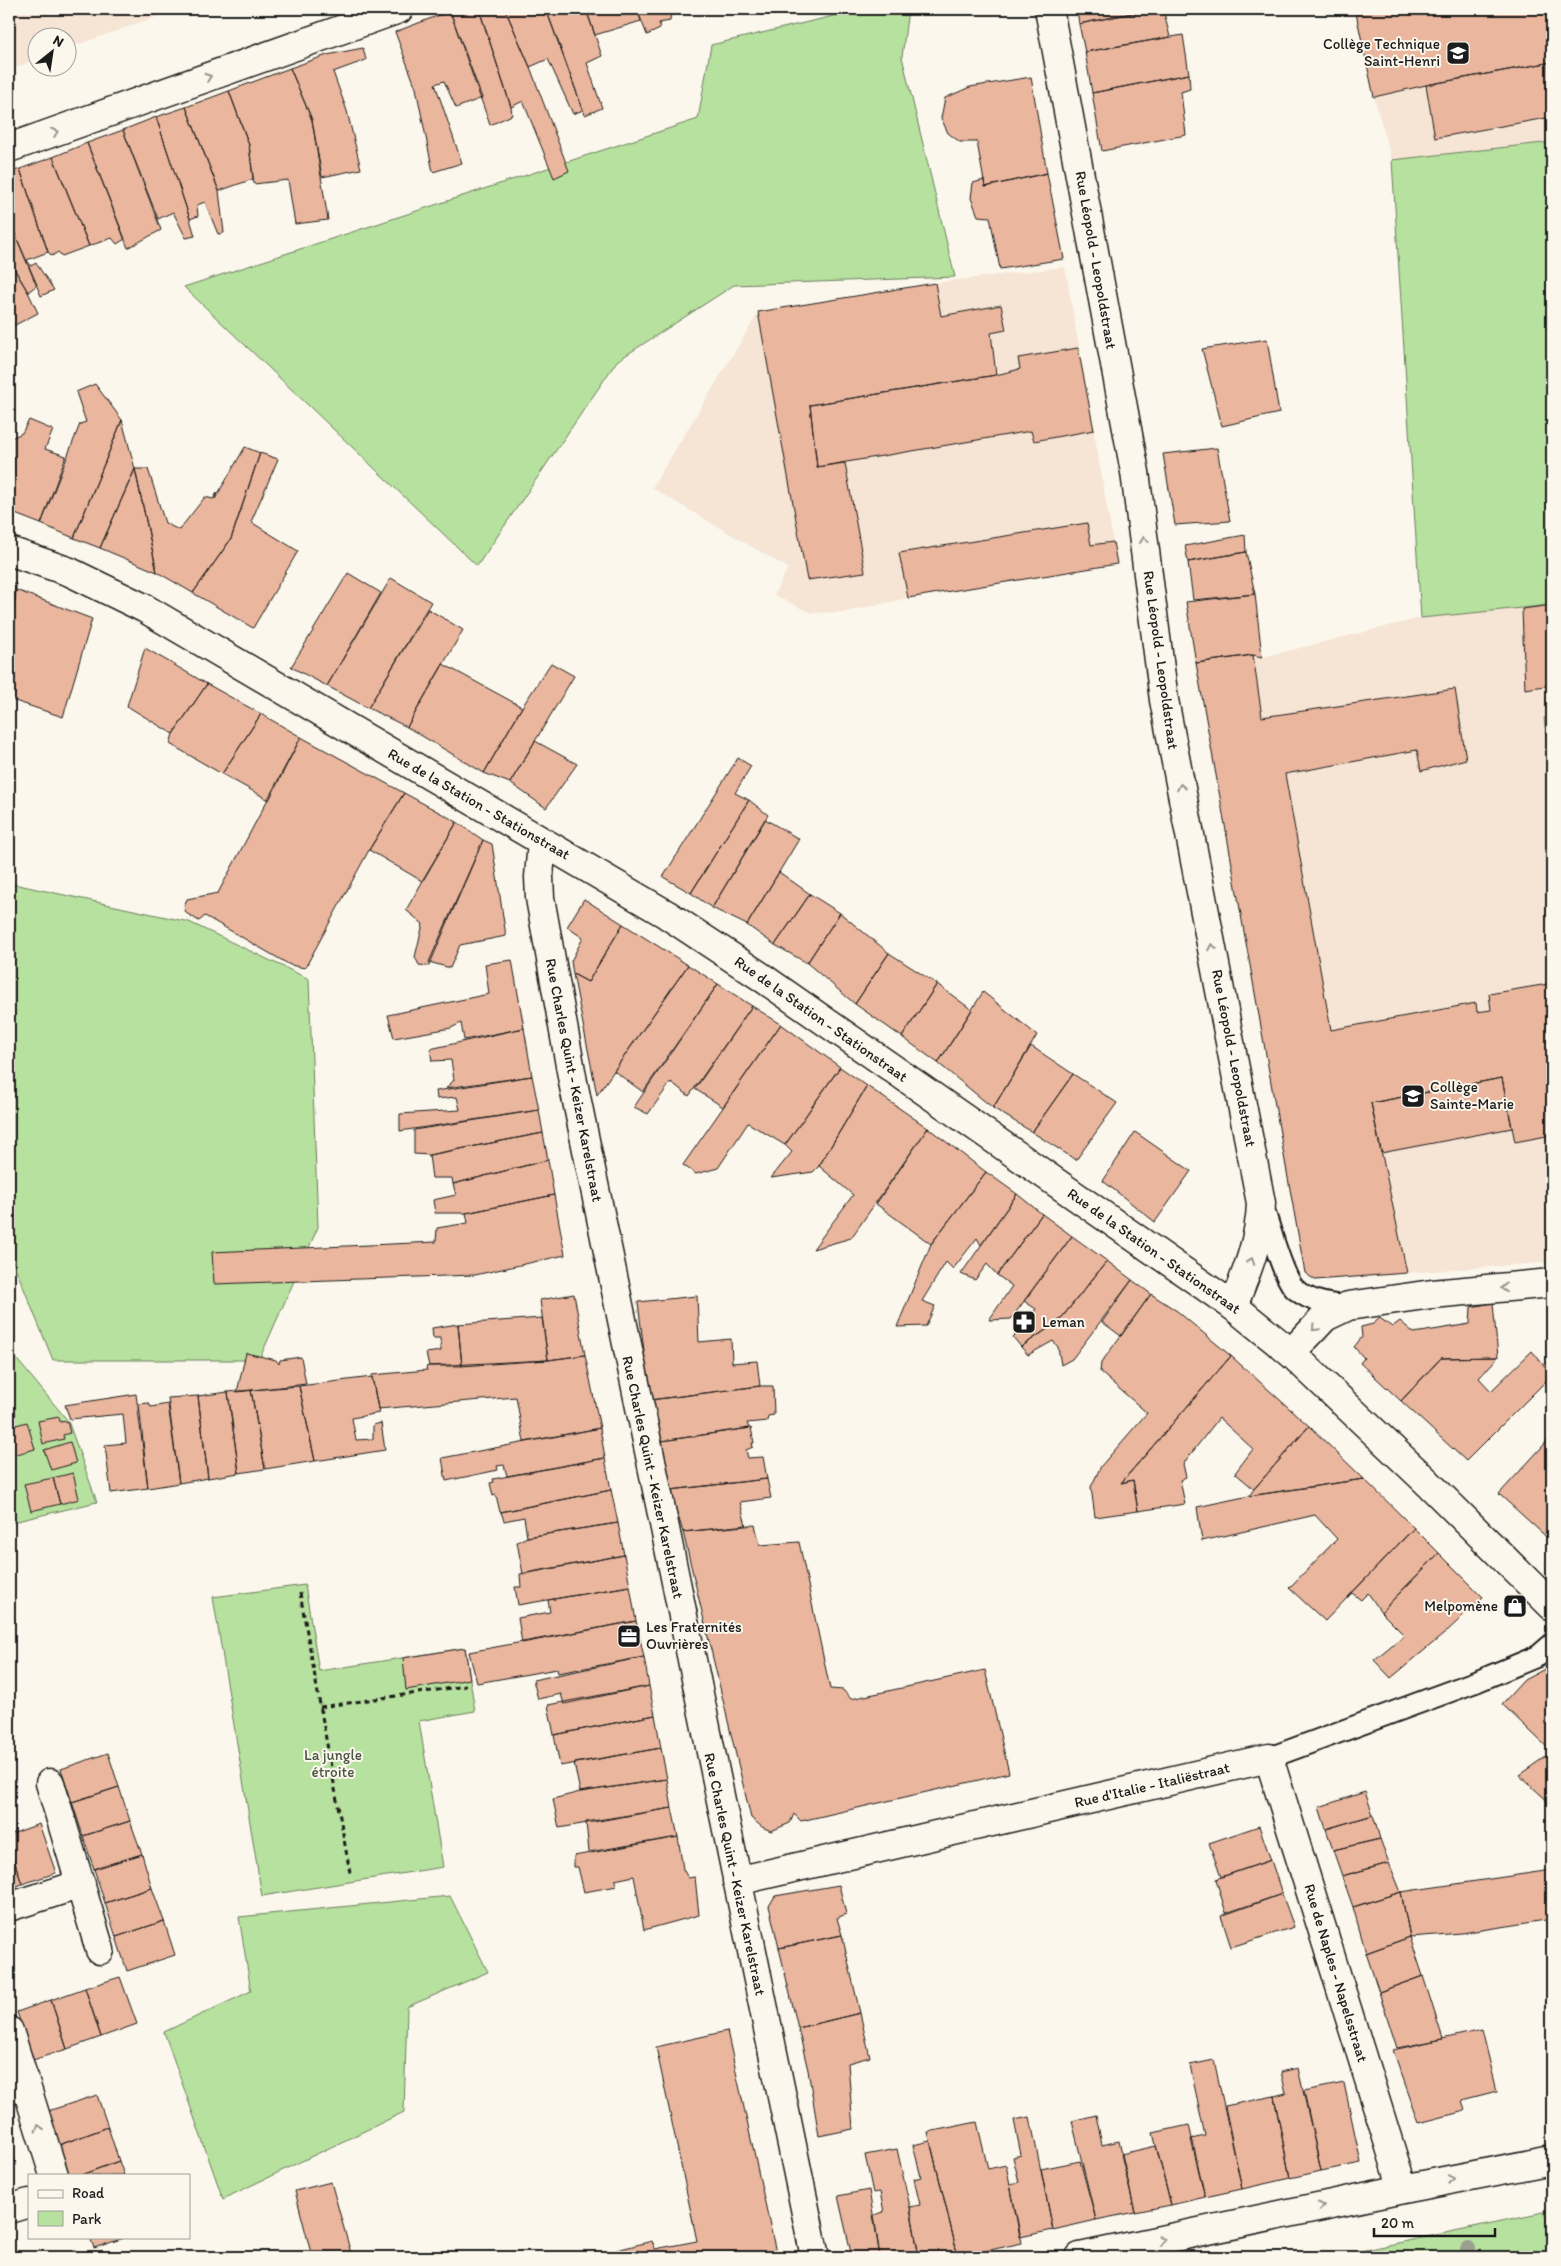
<svg xmlns="http://www.w3.org/2000/svg" width="1561" height="2266" viewBox="0 0 1561 2266" font-family="Itim,sans-serif">
	<rect width="100%" height="100%" fill="#fbf7ec"/>
	<filter id="ink" filterUnits="userSpaceOnUse"><feTurbulence type="fractalNoise" baseFrequency=".02" numOctaves="2"/><feDisplacementMap in="SourceGraphic" scale="10" xChannelSelector="R" yChannelSelector="G"/><feConvolveMatrix kernelMatrix="1 2 1 2 8 2 1 2 1" color-interpolation-filters="sRGB"/></filter>
	<g filter="url(#ink)">
		<path fill="#f6e4d4" d="M9,9H178L68,48V38H38L37,59L9,70Z
			M1355,9H1552V142L1392,160L1374,97Z
			M1065,267L1117,564L908,598L845,612L811,613L774,595L788,568L652,488L759,312L935,283Z
			M1552,605V1262L1315,1280L1305,1273L1196,663L1253,655L1263,657L1421,618Z"/>
		<path fill="#b7e19e" stroke="#6a7e5d" d="M863,9H908L902,57L955,277L734,285L617,361L477,566L184,287L698,119L711,45Z
			M1552,142V605L1421,618L1392,160Z
			M1552,717V781L1544,718Z
			M9,883L189,922L309,979L318,1227L259,1360H53L9,1252Z
			M9,1350L68,1421L97,1502L9,1523Z
			M305,1585L319,1671L465,1648L475,1711L419,1721L443,1867L262,1896L213,1597Z
			M450,1896L488,1972L407,2007L404,2112L223,2199L164,2032L251,1991L239,1917Z
			M1544,2212L1552,2239V2257H1332Z"/>
		<path fill="#eab69d" stroke="#1c1c1c" d="M458,9H479L511,107L512,115L490,125L450,11Z
			M479,9H505L530,67L569,171L554,178L523,101L511,107Z
			M505,9H546L583,110L573,114L548,59L530,67Z
			M546,9H586L602,56L587,63L602,108L585,115Z
			M586,9H637L641,21L595,35Z
			M637,9H671L670,21L659,23L660,29L647,35Z
			M1077,9H1152L1079,24Z
			M1152,9H1163L1170,37L1085,52L1079,24Z
			M1355,9H1552V62L1426,85L1374,97Z
			M450,11L482,98L456,108L444,81L435,84L462,163L433,172L416,88L395,32Z
			M1183,35L1189,74L1092,93L1085,52Z
			M363,48L366,60L333,72L347,111L361,169L322,177L312,120L290,68L327,55Z
			M1552,62V117L1435,138L1426,85Z
			M290,68L312,120L328,220L295,224L288,180L254,184L249,145L229,91Z
			M1189,74L1190,89L1181,92L1186,135L1102,151L1092,93Z
			M1031,77L1047,173L985,187L977,142H960L948,133L941,118L945,98L970,87Z
			M229,91L249,145L253,179L219,191L186,107Z
			M186,107L219,191L224,233L218,234L205,202L197,205L198,216L190,219L156,117Z
			M156,117L190,219L195,236L186,238L173,212L158,219L123,130Z
			M123,130L161,230L128,248L87,143Z
			M87,143L125,239L117,244L112,238L89,246L53,157Z
			M53,157L89,246L62,256L58,252L52,256L48,252L20,169Z
			M20,169L48,252L27,260L31,266L36,263L54,290L41,296L9,220V173Z
			M1047,173L1064,259L1000,269L990,217L978,216L971,198L973,183L984,180L985,187Z
			M9,220L37,285L28,292L9,260Z
			M9,260L28,292L38,313L13,326L9,321Z
			M935,283L941,316L1001,305L1006,330L991,333L996,375L810,405L817,467L845,463L865,572L807,580L758,312Z
			M1267,339L1279,413L1222,426L1202,349Z
			M1078,348L1094,430L1034,441L1031,431L817,467L810,405L996,375L1020,369L1018,358Z
			M95,384L122,420L74,538L41,524L80,424L86,422L76,392Z
			M29,420L53,430L45,449L66,456L41,524L10,512L9,508V439L22,433Z
			M122,420L135,469L100,548L74,538Z
			M245,447L260,453L231,539L193,593L157,572L135,469H148L165,523L179,530L205,497L213,499L217,493L215,499Z
			M1217,448L1230,521L1175,525L1163,454Z
			M260,453L278,459L251,522L298,551L253,628L193,593L231,539Z
			M135,469L157,572L100,548Z
			M1087,523L1091,545L1113,542L1117,564L908,598L899,553Z
			M1245,535L1246,552L1188,562L1185,546Z
			M1246,552L1255,594L1193,600L1188,562Z
			M348,573L381,593L327,686L291,667Z
			M391,578L431,602L368,708L327,686Z
			M9,582L16,584V590L9,646Z
			M16,590L92,619L63,717L9,699V646Z
			M1255,594L1262,657L1253,655L1196,663L1186,602Z
			M1552,605V685L1525,689L1522,609Z
			M428,609L463,630L407,727L368,708Z
			M145,648L207,684L173,734L127,706Z
			M1253,655L1262,717L1455,689L1466,759L1421,771L1417,750L1285,774L1331,1030L1476,1003L1477,1012L1491,1010L1489,994L1548,984L1552,1008V1135L1515,1142L1502,1078L1371,1103L1407,1273L1315,1280L1305,1273L1196,663Z
			M551,663L574,676L510,783L484,773L522,707Z
			M443,664L522,707L484,773L407,727Z
			M207,684L261,714L222,774L170,744L173,734Z
			M261,714L301,737L269,800L222,774Z
			M301,737L404,793L369,850L305,968L290,965L205,916L199,921L186,913L184,906L187,899L218,893Z
			M535,741L577,764L546,808L510,783Z
			M738,758L751,766L735,793L749,800L691,893L663,877Z
			M404,793L457,822L422,881L369,850Z
			M749,800L768,815L712,908L691,893Z
			M765,819L799,839L747,925L712,908Z
			M457,822L483,840L429,966L419,965L415,957L423,924L406,910Z
			M483,840L492,844L506,936L460,945L450,968L429,962Z
			M779,872L810,894L775,945L747,925Z
			M810,894L840,913L807,963L775,945Z
			M584,899L623,924L588,982L573,974L571,961L583,938L567,927Z
			M840,913L889,953L855,1004L807,963Z
			M623,924L688,965L597,1095L573,974L588,982Z
			M889,953L937,984L902,1037L855,1004Z
			M512,960L524,1028L464,1040L461,1023L451,1028L394,1038L388,1015L489,994L485,964Z
			M688,965L718,984L643,1092L614,1071Z
			M718,984L752,1006L689,1096L671,1082L648,1114L634,1107Z
			M937,984L972,1010L938,1063L902,1037Z
			M983,992L1037,1035L993,1108L938,1063Z
			M752,1006L781,1024L723,1107L695,1089Z
			M781,1024L840,1067L785,1145L748,1123L718,1168L696,1174L683,1165Z
			M524,1028L532,1076L446,1088L454,1080L451,1060L432,1061L430,1049Z
			M1031,1046L1073,1074L1032,1132L993,1108Z
			M840,1067L867,1086L819,1166L813,1172L771,1178L792,1152L785,1145Z
			M1073,1074L1117,1103L1076,1160L1032,1132Z
			M532,1076L539,1110L400,1131V1114L460,1110L457,1097L437,1099L436,1091Z
			M1502,1078L1512,1128L1381,1153L1371,1103Z
			M867,1086L928,1128L851,1238L813,1249L853,1195L819,1166Z
			M539,1110L543,1133L429,1155L414,1154V1130Z
			M928,1128L986,1172L931,1244L876,1204Z
			M1135,1132L1191,1171L1155,1222L1103,1181Z
			M543,1133L548,1160L453,1184L452,1178H432L429,1155Z
			M548,1160L554,1195L466,1213H435L433,1200L456,1195L453,1184Z
			M986,1172L1017,1194L981,1245L977,1238L953,1269L946,1262L922,1301L935,1306L926,1326L897,1327L931,1244Z
			M1017,1194L1042,1214L997,1275L987,1264L975,1280L961,1274Z
			M554,1195L565,1255L475,1275L214,1284L212,1252L436,1242L437,1228L468,1223L466,1213Z
			M1552,1210V1255L1548,1211Z
			M1042,1214L1072,1236L1011,1319L989,1320L1012,1286L997,1275Z
			M1072,1236L1107,1261L1059,1321L1021,1347L1013,1337L1021,1330L1036,1309L1024,1301Z
			M1107,1261L1132,1280L1072,1359L1061,1365L1058,1347L1053,1341L1028,1355L1021,1347L1059,1321Z
			M1132,1280L1151,1294L1121,1336L1102,1322Z
			M574,1294L585,1355L548,1360L540,1300Z
			M1151,1294L1177,1311L1231,1356L1121,1483L1133,1480L1138,1511L1095,1517L1091,1487L1101,1466L1147,1413L1100,1372L1101,1363Z
			M697,1296L699,1342L731,1339L732,1363L757,1361L760,1386L650,1400L638,1302Z
			M1493,1303L1498,1357L1441,1358L1401,1401L1360,1363L1364,1358L1354,1347L1362,1337L1361,1327L1373,1324L1380,1318L1392,1327L1400,1321L1414,1333L1470,1324L1471,1307Z
			M542,1318L548,1360L462,1366L458,1324Z
			M458,1324L462,1366H429L426,1353L441,1351L440,1338H433L432,1328Z
			M1532,1351L1552,1375L1466,1461L1401,1401L1441,1358L1498,1357L1479,1378L1491,1391Z
			M246,1353L276,1360L279,1364L280,1360L301,1357L306,1384L237,1392Z
			M585,1355L600,1428L524,1442L516,1397L378,1409L372,1377V1375L427,1370L426,1367L429,1366L548,1360Z
			M1231,1356L1309,1426L1254,1489L1235,1473L1253,1449L1219,1418L1183,1464L1186,1477L1180,1480L1185,1504L1138,1511L1133,1480L1121,1483Z
			M372,1377L379,1413L352,1418L356,1440L373,1439V1425L381,1423L385,1450L315,1461L299,1386Z
			M299,1386L315,1461L265,1469L251,1390Z
			M760,1386H773L774,1415L768,1416L767,1421L747,1423L749,1428L655,1442L650,1400Z
			M251,1390L265,1469L239,1473L228,1392Z
			M228,1392L239,1473L208,1478L198,1396Z
			M136,1394L148,1488L111,1493L105,1445L126,1443L123,1414L70,1419L65,1405Z
			M198,1396L208,1478L179,1483L168,1398Z
			M149,1403L151,1407L168,1404L179,1483L148,1488L139,1404Z
			M59,1417L60,1422L67,1421L70,1433L63,1435L64,1439L43,1444L38,1421Z
			M27,1422L35,1449L9,1456V1427Z
			M1309,1426L1364,1479L1249,1496L1254,1489Z
			M600,1428L605,1458L507,1476L504,1465L497,1466L498,1470L446,1481L442,1458Z
			M751,1428L754,1443H752L753,1447L746,1450L748,1458L763,1457L767,1479L670,1490L655,1442Z
			M1552,1436V1542L1499,1494Z
			M70,1442L76,1463L51,1470L44,1450Z
			M605,1458L611,1490L500,1512L496,1495L493,1496L490,1483L494,1482L493,1479Z
			M73,1473L79,1499L60,1504L53,1478Z
			M53,1478L60,1504L31,1511L24,1484Z
			M767,1479L771,1498L740,1502L746,1525L683,1532L670,1490Z
			M1364,1479L1414,1528L1325,1621L1289,1588L1337,1539L1315,1515L1202,1541L1197,1507L1249,1496Z
			M611,1490L618,1523L527,1537L524,1517L504,1521L501,1512Z
			M618,1523L624,1555L523,1574L517,1542L527,1537Z
			M755,1525L760,1545L799,1542L830,1689L843,1690L851,1699L985,1670L1009,1773L801,1821L794,1814L790,1823L771,1831L762,1827L751,1818L683,1532Z
			M1414,1528L1439,1553L1381,1612L1368,1593L1361,1600L1352,1593Z
			M1439,1553L1483,1597L1444,1634L1391,1678L1374,1660L1404,1635L1381,1612Z
			M624,1555L630,1586L518,1605L515,1587H521L520,1574Z
			M630,1586L636,1621L522,1643L518,1618L550,1612L548,1600Z
			M636,1621L644,1657L558,1673L557,1669L477,1683L469,1652Z
			M465,1648L470,1679L406,1690L403,1658Z
			M644,1657L649,1686L564,1704L561,1694L538,1699L533,1680Z
			M1552,1665V1752L1502,1704L1524,1680Z
			M649,1686L655,1715L554,1735L548,1705Z
			M655,1715L661,1748L560,1766L554,1735Z
			M661,1748L667,1779L580,1792L574,1763Z
			M1552,1752V1803L1551,1804L1519,1775Z
			M108,1753L119,1787L72,1802L61,1769Z
			M667,1779L672,1808L559,1828L553,1799L580,1792Z
			M119,1787L130,1821L83,1836L72,1802Z
			M1365,1792L1373,1815L1326,1829L1319,1807Z
			M672,1808L678,1837L589,1852L586,1822Z
			M1373,1815L1380,1839L1333,1850L1326,1829Z
			M130,1821L142,1854L94,1869L83,1836Z
			M39,1824L56,1873L22,1884L9,1845V1835Z
			M1259,1826L1271,1860L1221,1877L1209,1843Z
			M678,1837L683,1869L688,1878L695,1877L699,1915L644,1930L634,1876L615,1880L617,1886L584,1892L578,1867H574V1856Z
			M1380,1839L1389,1863L1342,1876L1333,1850Z
			M9,1845L22,1884L9,1889Z
			M142,1854L152,1888L105,1903L94,1869Z
			M1271,1860L1282,1894L1226,1913L1216,1879Z
			M1389,1863L1401,1892L1353,1907L1342,1876Z
			M1552,1870V1919L1462,1933L1410,1937L1401,1892Z
			M839,1885L846,1914L837,1918L842,1935L779,1948L769,1906L775,1896Z
			M152,1888L164,1921L116,1937L105,1903Z
			M1401,1892L1410,1937L1366,1953L1353,1907Z
			M1282,1894L1294,1927L1231,1947L1221,1916Z
			M164,1921L175,1955L127,1971L116,1937Z
			M842,1935L860,2013L798,2028L779,1948Z
			M1410,1937L1423,1976L1379,1992L1366,1953Z
			M1423,1976L1443,2039L1397,2048L1379,1992Z
			M120,1977L137,2024L101,2037L85,1988Z
			M85,1988L101,2037L67,2049L51,2000Z
			M51,2000L67,2049L33,2060L17,2012Z
			M860,2013L870,2057L848,2063L853,2129L819,2136L808,2070L798,2028Z
			M1482,2030L1497,2091L1462,2100L1465,2111L1419,2123L1393,2050Z
			M727,2031L777,2257H614L613,2251L652,2241L655,2249L697,2241L656,2047Z
			M1214,2060L1242,2189L1205,2197L1191,2139L1205,2136L1190,2065Z
			M1298,2068L1321,2171L1290,2178L1274,2096L1286,2093L1281,2072Z
			M1344,2083L1361,2163L1321,2171L1304,2091Z
			M97,2095L108,2127L59,2145L48,2111Z
			M1274,2096L1290,2178L1242,2189L1225,2106Z
			M1096,2115L1102,2145L1119,2141L1135,2212L1096,2220L1072,2121Z
			M1030,2117L1053,2230L1020,2237L1010,2184L1019,2182L1013,2157L1021,2155L1014,2120Z
			M977,2122L988,2169L1006,2165L1022,2243L958,2257L928,2132Z
			M1189,2125L1205,2197L1171,2205L1153,2133Z
			M108,2127L119,2161L81,2175H69L59,2145Z
			M930,2141L958,2257H919L910,2207L920,2205L914,2179L921,2177L913,2145Z
			M1156,2146L1171,2205L1135,2212L1121,2154Z
			M897,2149L910,2207L919,2257H880L874,2215L884,2212L880,2192L873,2193L865,2155Z
			M119,2161L124,2175H81Z
			M1080,2161L1096,2220L1053,2230L1041,2169Z
			M331,2182L352,2257H312L295,2191Z
			M869,2190L880,2257H852L838,2196Z
			M90,2237H127L94,2248Z"/>
		<g fill="none" stroke-linecap="round" stroke-linejoin="round">
			<g stroke="#1c1c1c" stroke-width="24">
				<path id="lane" d="M1263,1207C1269,1224 1283,1279 1296,1290C1311,1302 1329,1305 1348,1306
					M1269,1758L1478,1681L1538,1656L1552,1644"/>
			</g>
			<g stroke="#1c1c1c" stroke-width="31">
				<path id="street" d="M1049,9L1135,472L1164,700L1261,1203C1260,1240 1247,1272 1233,1306
					M9,148L399,9
					M542,842L539,877L540,898L573,1082L815,2257
					M1291,1353L1325,1317L1348,1306L1432,1294L1552,1283
					M50,1783L100,1950
					M737,1881L1269,1758L1403,2189
					M9,1907L81,1884
					M9,2031L54,2175
					M9,2209L29,2203
					M1080,2257L1403,2189L1552,2160"/>
			</g>
			<g stroke="#1c1c1c" stroke-width="31">
				<path id="secondary" d="M9,551L70,572L144,608L666,914L760,976L1233,1306L1291,1353L1424,1479L1552,1606"/>
			</g>
			<path stroke="#1c1c1c" stroke-width="3" stroke-dasharray="5 4" stroke-linecap="butt" d="M300,1593L350,1873
				M320,1707L466,1686"/>
			<use href="#lane" stroke="#fbf7ec" stroke-width="20"/>
			<use href="#street" stroke="#fbf7ec" stroke-width="28"/>
			<use href="#secondary" stroke="#fbf7ec" stroke-width="28"/>
		</g>
		<circle fill="#9a9f8f" cx="1468" cy="2249" r="8"/>
		<defs><path id="oneway-chevron" d="M-2-3.5L2.5 0L-2 3.5" fill="none" stroke-width="1.6" stroke-linecap="round" stroke-linejoin="round" transform="scale(1.25)"/></defs>
		<g stroke="#97948e">
			<use href="#oneway-chevron" transform="translate(208 77) rotate(-20)"/>
			<use href="#oneway-chevron" transform="translate(55 132) rotate(-20)"/>
			<use href="#oneway-chevron" transform="translate(1144 540) rotate(-97)"/>
			<use href="#oneway-chevron" transform="translate(1181 787) rotate(-101)"/>
			<use href="#oneway-chevron" transform="translate(1212 947) rotate(-101)"/>
			<use href="#oneway-chevron" transform="translate(1251 1261) rotate(-70)"/>
			<use href="#oneway-chevron" transform="translate(1504 1288) rotate(175)"/>
			<use href="#oneway-chevron" transform="translate(1315 1328) rotate(133)"/>
			<use href="#oneway-chevron" transform="translate(39 2128) rotate(-107)"/>
			<use href="#oneway-chevron" transform="translate(1451 2179) rotate(-11)"/>
			<use href="#oneway-chevron" transform="translate(1321 2206) rotate(-12)"/>
			<use href="#oneway-chevron" transform="translate(1162 2240) rotate(-12)"/>
		</g>
	</g>
	<defs>
		<g id="school-square" transform="scale(1.25)"><rect x="-9" y="-9" width="18" height="18" rx="4" fill="#1c1c1c" stroke="#fbf7ec"/><path d="M0-5L7-2L0 1L-7-2ZM-4 1L0 2.5L4 1V4Q0 6-4 4Z" fill="#fff"/></g>
		<g id="pharmacy-square" transform="scale(1.25)"><rect x="-9" y="-9" width="18" height="18" rx="4" fill="#1c1c1c" stroke="#fbf7ec"/><path d="M-2-6h4v4h4v4h-4v4h-4v-4h-4v-4h4Z" fill="#fff"/></g>
		<g id="shop-square" transform="scale(1.25)"><rect x="-9" y="-9" width="18" height="18" rx="4" fill="#1c1c1c" stroke="#fbf7ec"/><path d="M-5-2.5h2.3a2.7 3.5 0 0 1 5.4 0H5L5.5 6h-11ZM-1.5-2.5h3a1.5 2.3 0 0 0-3 0Z" fill="#fff"/></g>
		<g id="office-square" transform="scale(1.25)"><rect x="-9" y="-9" width="18" height="18" rx="4" fill="#1c1c1c" stroke="#fbf7ec"/><path d="M-6-3h4V-5.5h4V-3h4V5H-6ZM-1-4.5V-3h2v-1.5ZM-6 0V1H6V0Z" fill="#fff"/></g>
	</defs>
	<g fill-rule="evenodd">
		<use href="#school-square" x="1458" y="53"/>
		<use href="#school-square" x="1413" y="1096"/>
		<use href="#pharmacy-square" x="1024" y="1322"/>
		<use href="#shop-square" x="1515" y="1606"/>
		<use href="#office-square" x="629" y="1636"/>
	</g>
	<g text-anchor="middle" dominant-baseline="central" stroke-width="4" stroke-linejoin="round" paint-order="stroke">
		<g font-size="15" fill="#1c1c1c" stroke="#fbf7ec" text-anchor="start">
			<text x="1440" y="44" text-anchor="end">Collège Technique<tspan x="1440" dy="17">Saint-Henri</tspan></text>
			<text x="1430" y="1087">Collège<tspan x="1430" dy="17">Sainte-Marie</tspan></text>
			<text x="1042" y="1322">Leman</text>
			<text x="1498" y="1606" text-anchor="end">Melpomène</text>
			<text x="646" y="1627">Les Fraternités<tspan x="646" dy="17">Ouvrières</tspan></text>
		</g>
		<g font-size="15" fill="#1c1c1c" stroke="#fbf7ec">
			<text transform="translate(1096 260) rotate(80)">Rue Léopold - Leopoldstraat</text>
			<text transform="translate(1161 660) rotate(82)">Rue Léopold - Leopoldstraat</text>
			<text transform="translate(479 804) rotate(30)">Rue de la Station - Stationstraat</text>
			<text transform="translate(821 1019) rotate(35)">Rue de la Station - Stationstraat</text>
			<text transform="translate(1234 1058) rotate(79)">Rue Léopold - Leopoldstraat</text>
			<text transform="translate(574 1080) rotate(79)">Rue Charles Quint - Keizer Karelstraat</text>
			<text transform="translate(1154 1251) rotate(35)">Rue de la Station - Stationstraat</text>
			<text transform="translate(653 1477) rotate(78)">Rue Charles Quint - Keizer Karelstraat</text>
			<text transform="translate(1152 1785) rotate(-13)">Rue d'Italie - Italiëstraat</text>
			<text transform="translate(735 1874) rotate(78)">Rue Charles Quint - Keizer Karelstraat</text>
			<text transform="translate(1336 1973) rotate(73)">Rue de Naples - Napelsstraat</text>
		</g>
		<g font-size="15" fill="#4a5743" stroke="#fbf7ec">
			<text x="333" y="1755">La jungle<tspan x="333" dy="17">étroite</tspan></text>
		</g>
	</g>
	<rect width="1561" height="2266" fill="none" stroke="#fbf7ec" stroke-width="30"/>
	<rect x="15" y="15" width="1531" height="2236" fill="none" stroke="#1c1c1c" stroke-width="2" filter="url(#ink)"/>
	<rect x="28" y="2174" width="162" height="65" fill="#fbf7ec" stroke="#a29f99"/>
	<rect x="38" y="2190" width="25" height="8" fill="#fbf7ec" stroke="#a29f99"/>
	<text x="72" y="2198" font-size="15" fill="#1c1c1c">Road</text>
	<rect x="38" y="2211" width="25" height="15" fill="#b7e19e" stroke="#a29f99"/>
	<text x="72" y="2224" font-size="15" fill="#1c1c1c">Park</text>
	<g transform="translate(52 52) rotate(30)"><circle r="24" fill="#fbf7ec" stroke="#a29f99"/>
	<path d="M0-4L9 19L0 12L-9 19Z" fill="#1c1c1c"/>
	<text y="-8" font-size="14" font-weight="bold" text-anchor="middle" fill="#1c1c1c">N</text>
	</g>
	<path d="M1374 2228v8h121v-8" fill="none" stroke="#1c1c1c" stroke-width="2.5"/>
	<text x="1381" y="2228" font-size="15" fill="#1c1c1c" stroke="#fbf7ec" stroke-width="4" paint-order="stroke">20 m</text>
</svg>
